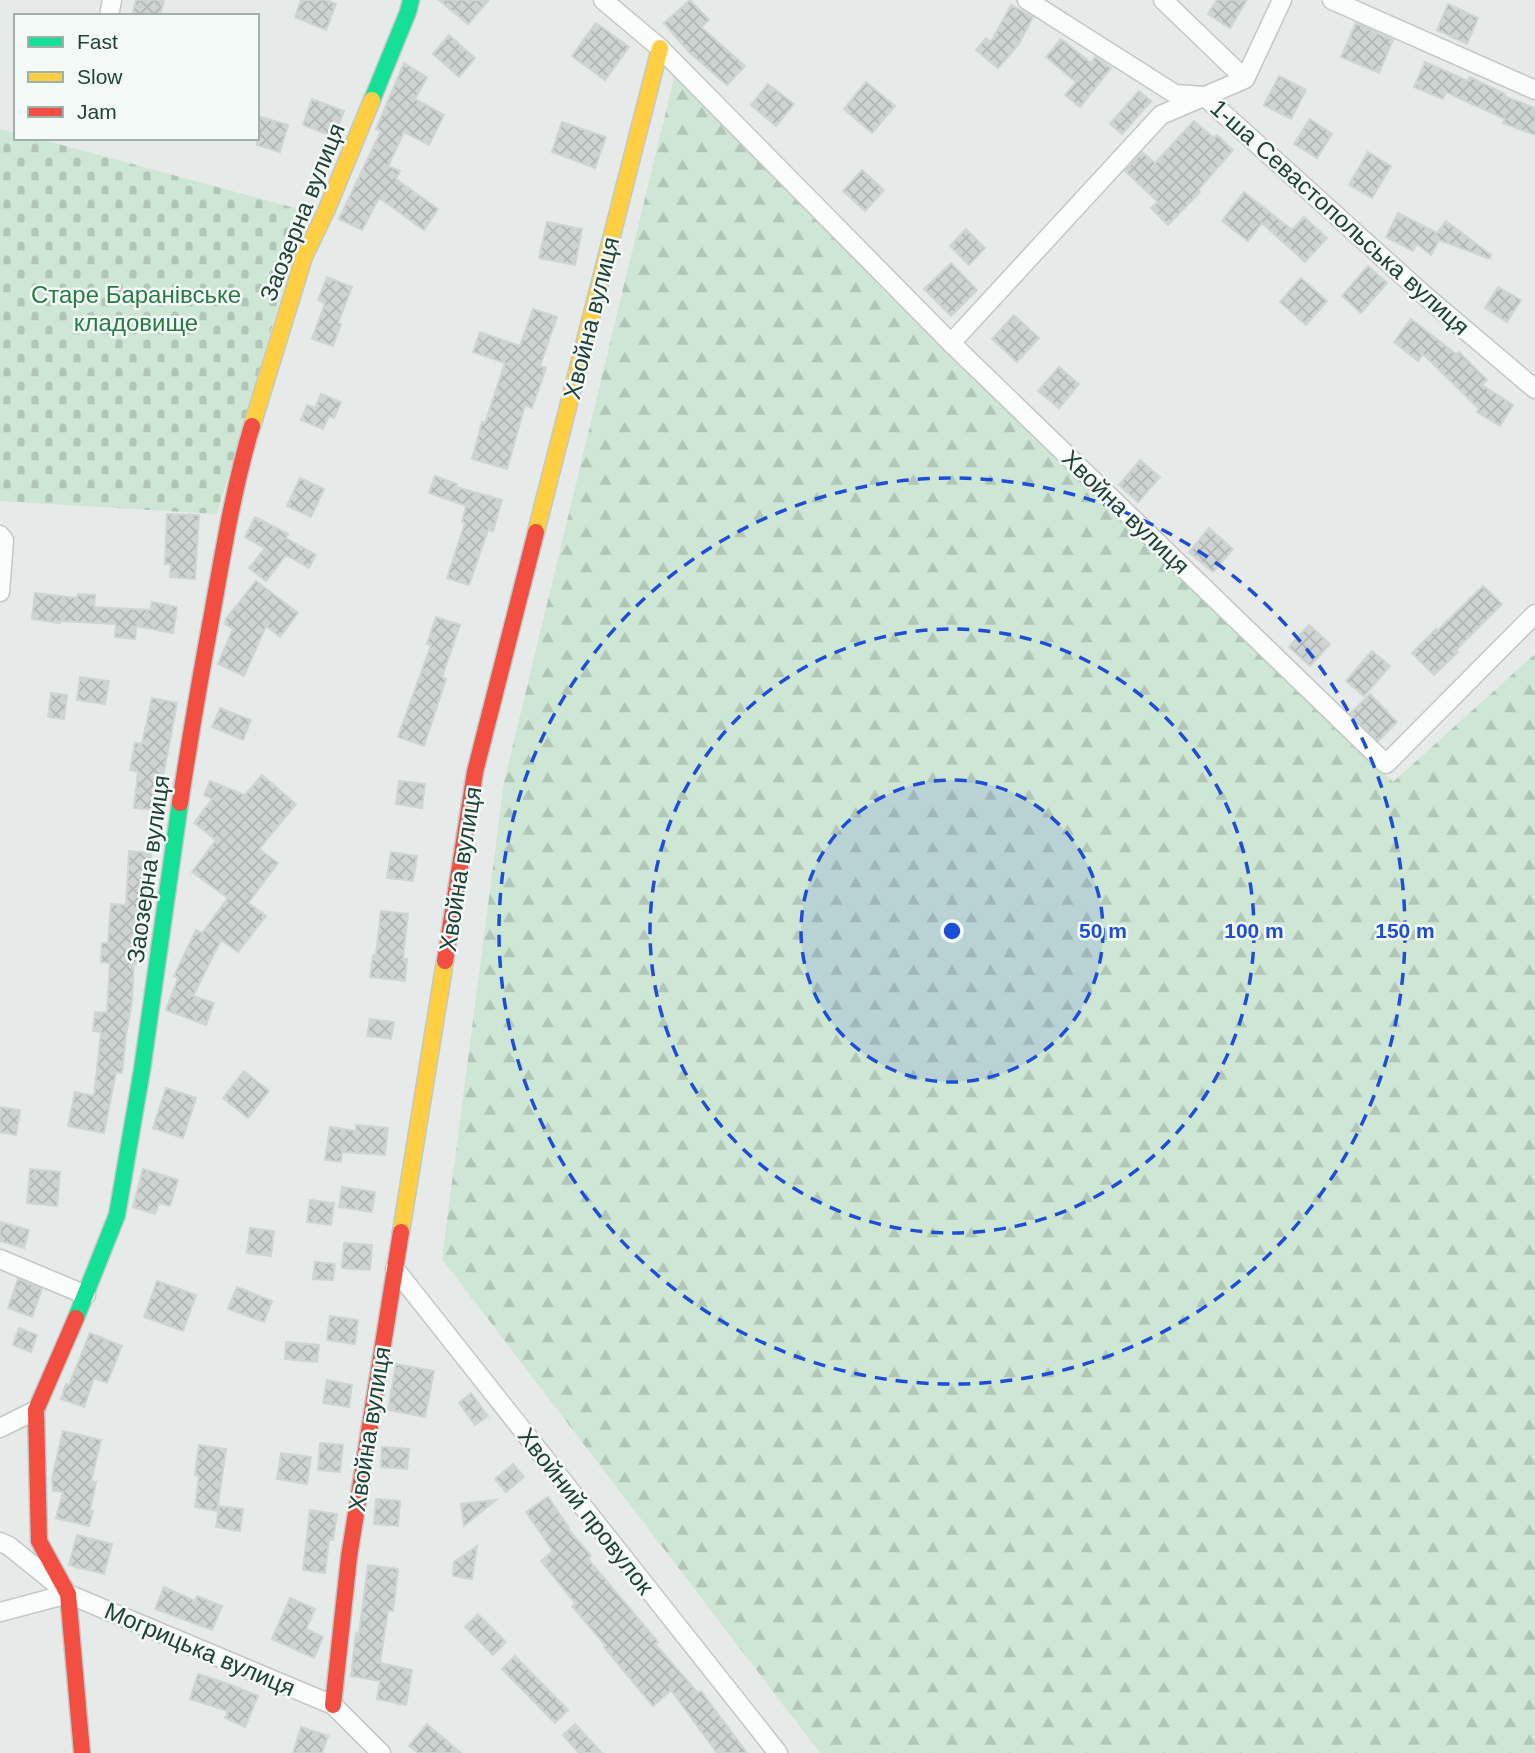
<svg xmlns="http://www.w3.org/2000/svg" width="1535" height="1753" viewBox="0 0 1535 1753" font-family="Arial,sans-serif">
	<defs>
		<pattern id="forest-firs" width="22" height="20" patternUnits="userSpaceOnUse" patternTransform="scale(1.75)"><rect width="22" height="20" fill="#cee6d4"/><path d="M5 1l3.5 6h-7zM16 11l3.5 6h-7z" fill="#b1c6b7"/></pattern>
		<pattern id="cemetery-stones" width="16" height="16" patternUnits="userSpaceOnUse" patternTransform="scale(1.75)"><rect width="16" height="16" fill="#cee6d4"/><path d="M2 7V4a2 2 0 0 1 4 0v3zM10 15v-3a2 2 0 0 1 4 0v3z" fill="#b1c6b7"/></pattern>
		<pattern id="building-cross-hatch" width="8" height="8" patternUnits="userSpaceOnUse" patternTransform="scale(1.75)"><rect width="8" height="8" fill="#ced4d2"/><path d="M0 0l8 8M0 8l8-8" fill="none" stroke="#b1b7b5"/></pattern>
	</defs>
	<rect width="100%" height="100%" fill="#e6ebe9"/>
	<path fill="url(#forest-firs)" d="M675,74L934,340L1393,782L1535,654V1753H820L442,1259L504,782Z"/>
	<path fill="url(#cemetery-stones)" d="M0,129L16,133V138H36L306,211L217,514L0,501Z"/>
	<path fill="url(#building-cross-hatch)" stroke="#ced5d2" stroke-width="2" d="M136,0H164L160,16H132Z
		M301,0H326L336,4L326,30L295,17Z
		M439,0H489L468,24Z
		M690,0L709,20L701,27L745,66L727,85L689,52L664,23Z
		M1217,0H1247L1230,28L1208,14Z
		M1448,4L1478,18L1467,44L1437,30Z
		M1011,5L1033,17L1019,44L998,68L976,50L986,38L991,42Z
		M596,23L629,47L605,80L572,56Z
		M1356,23L1393,40L1379,73L1341,57Z
		M449,35L475,58L459,77L433,54Z
		M1061,39L1091,63L1095,57L1111,68L1080,107L1065,95L1076,82L1046,57Z
		M1425,62L1468,81L1470,77L1505,94L1504,96L1535,108V135L1503,123L1505,119L1446,92L1443,99L1414,87Z
		M404,63L427,77L415,99L444,115L429,145L404,132L388,166L400,171L396,179L438,209L424,230L379,198L362,230L339,219L381,131L376,129Z
		M1279,76L1306,90L1291,119L1264,105Z
		M866,82L895,106L872,133L844,109Z
		M768,84L794,104L776,126L751,105Z
		M1139,91L1151,101L1122,134L1110,124Z
		M312,99L344,111L334,137L303,125Z
		M257,116L288,125L280,152L257,145Z
		M1310,119L1332,134L1317,158L1294,144Z
		M1194,121L1214,138L1217,135L1233,150L1198,190L1200,192L1168,225L1151,208L1158,202L1125,171L1142,152L1155,163Z
		M562,122L606,137L595,168L552,152Z
		M1368,152L1391,166L1372,198L1349,185Z
		M862,170L884,190L865,211L843,191Z
		M1244,192L1292,230L1304,217L1327,238L1305,262L1262,223L1248,241L1222,221Z
		M1398,213L1437,233L1446,221L1491,255L1490,259L1439,240L1431,255L1417,244L1413,251L1386,237Z
		M547,222L582,229L575,265L539,258Z
		M966,229L985,248L969,265L950,246Z
		M951,263L977,290L951,316L924,289Z
		M1368,266L1387,283L1361,313L1342,296Z
		M327,277L352,287L338,323L341,324L333,346L312,339L325,303L318,300Z
		M1301,278L1327,301L1306,325L1280,302Z
		M1498,287L1521,300L1507,322L1485,308Z
		M533,309L557,317L540,366L546,368L532,408L525,405L507,469L472,459L482,422L485,423L505,363L473,352L480,332L520,346Z
		M1014,315L1039,338L1017,362L992,339Z
		M1411,319L1456,354L1459,352L1487,380L1482,385L1513,405L1500,426L1477,412L1479,409L1423,354L1418,361L1394,342Z
		M1059,367L1079,384L1059,408L1038,391Z
		M321,394L341,402L334,418L329,416L323,429L301,420L307,405L315,408Z
		M1140,460L1160,477L1138,502L1119,485Z
		M435,476L457,484L456,487L502,500L493,531L488,530L469,585L447,578L465,523L462,522L466,506L429,493Z
		M300,478L324,489L311,517L287,506Z
		M167,514L199,515L195,579L170,577L171,564H165Z
		M255,517L288,534L286,538L316,555L309,568L286,555L266,581L249,568L265,548L245,537Z
		M1209,528L1233,549L1213,572L1189,552Z
		M256,581L298,613L280,637L266,626L244,676L218,664L233,629L225,624L226,619Z
		M1483,586L1502,604L1456,650L1458,652L1434,675L1412,653L1436,629L1437,631Z
		M35,593L77,598L78,594L95,595L94,607L150,610L152,602L177,607L173,633L136,626L135,639L115,637L116,624L60,621V623L32,619Z
		M436,617L460,625L442,677L446,679L424,746L398,737L431,645L427,644Z
		M1309,625L1330,644L1310,666L1289,647Z
		M1372,651L1390,666L1364,696L1346,681Z
		M80,677L109,681L105,704L77,700Z
		M51,693L67,695L64,719L48,717Z
		M1370,694L1397,722L1378,741L1350,714Z
		M152,698L177,703L163,777L160,776L156,810L134,808L138,772L130,770L135,743L142,744Z
		M220,708L251,720L243,740L212,727Z
		M262,775L296,804L259,849L278,863L248,903L266,916L238,952L221,940L193,996L214,1003L206,1025L166,1010L178,978L174,976L196,930L202,933L228,898L192,872L216,840L194,823L212,799L204,795L210,781L245,795Z
		M399,781L425,784L422,808L396,804Z
		M129,851L151,853L149,877H147L143,933H137L136,964L134,963L132,1002L126,1035L122,1073L116,1072L104,1133L68,1126L75,1092L94,1096L101,1032L93,1031L95,1012L107,1013L110,963L101,962L102,943H108L111,904L126,905Z
		M391,852L417,856L413,881L387,878Z
		M381,911L408,914L403,959H407L405,981L370,977L373,955H376Z
		M370,1019L394,1022L391,1039L367,1036Z
		M244,1071L269,1091L248,1118L223,1098Z
		M166,1088L196,1098L183,1138L153,1128Z
		M0,1107L20,1110L16,1135L0,1132Z
		M356,1125L388,1128L385,1155L342,1152L341,1162L325,1160L330,1127L356,1131Z
		M30,1169L60,1172L57,1206L27,1203Z
		M143,1169L178,1180L170,1206L159,1203L155,1214L133,1207Z
		M342,1187L375,1192L372,1212L339,1207Z
		M310,1200L334,1203L331,1225L307,1222Z
		M0,1222L29,1230L24,1248L0,1241Z
		M250,1228L274,1231L271,1256L247,1253Z
		M344,1243L372,1245L370,1270L342,1268Z
		M315,1262L335,1264L333,1280L313,1279Z
		M18,1279L42,1289L32,1317L8,1308Z
		M157,1281L196,1295L183,1331L144,1317Z
		M237,1287L272,1301L264,1322L228,1309Z
		M330,1316L358,1320L355,1344L327,1340Z
		M19,1328L37,1335L31,1352L13,1345Z
		M90,1333L122,1346L107,1383L94,1378L84,1407L61,1399L66,1384L69,1385Z
		M286,1342L319,1345L317,1362L285,1359Z
		M396,1364L434,1371L425,1417L388,1410Z
		M327,1380L352,1385L349,1407L323,1403Z
		M471,1393L488,1416L475,1425L459,1403Z
		M63,1431L101,1440L91,1481L96,1482L90,1510L93,1511L89,1526L56,1518L63,1492L53,1491L52,1478Z
		M320,1443L343,1445L340,1472L318,1470Z
		M199,1445L226,1449L217,1511L195,1507L199,1476L195,1475Z
		M382,1447L409,1449L407,1469L381,1467Z
		M281,1453L311,1457L307,1484L277,1479Z
		M513,1464L524,1477L506,1492L495,1479Z
		M548,1497L569,1528L568,1529L591,1556L588,1559L658,1642L655,1644L698,1693L701,1691L747,1753H717L671,1690L653,1706L604,1647L606,1646L572,1606L576,1604L541,1561L553,1551L526,1512Z
		M376,1499L400,1501L398,1526L374,1524Z
		M496,1500L464,1526L461,1504Z
		M219,1506L243,1509L240,1531L216,1527Z
		M310,1510L337,1514L333,1540H329L325,1573L303,1570Z
		M77,1535L112,1544L104,1574L69,1565Z
		M477,1546L472,1579L453,1576L454,1562Z
		M368,1565L398,1569L393,1611L388,1610L380,1663L412,1670L406,1705L377,1699L380,1681L351,1676L356,1633L359,1634Z
		M164,1587L195,1601L197,1596L222,1606L212,1630L155,1609Z
		M290,1598L315,1609L306,1629L323,1637L314,1658L272,1639Z
		M478,1614L506,1642L493,1655L465,1627Z
		M515,1656L568,1710L555,1723L502,1669Z
		M198,1674L231,1685L258,1696L245,1727L225,1718L228,1711L190,1699Z
		M427,1724L461,1753H418L409,1746Z
		M575,1724L602,1753H579L563,1735Z
		M301,1727L328,1736L322,1753H293Z"/>
	<g fill="none" stroke-linecap="round" stroke-linejoin="round">
		<g stroke="#c3c8c6" stroke-width="21">
			<path id="street" d="M603,0L660,48L951,343L1386,764L1535,614
				M1027,0L1175,94L1204,96L1423,294L1535,389
				M1163,0L1245,79
				M1332,0L1535,90
				M109,16L112,0
				M951,343L1161,115L1245,79L1282,0
				M0,535L4,540L0,592
				M0,1259L86,1295
				M395,1269L778,1753
				M0,1428L36,1410
				M0,1542L9,1546L61,1588
				M0,1612L68,1594L333,1705L381,1753"/>
		</g>
		<g stroke="#c1c9c6" stroke-width="19">
			<path id="fast" d="M372,100L408,12L411,0
				M76,1318L117,1215L142,1070L180,803"/>
		</g>
		<g stroke="#c1c9c6" stroke-width="19">
			<path id="slow" d="M252,426L304,257L327,209L372,100
				M536,532L660,48
				M401,1232L445,961"/>
		</g>
		<g stroke="#c1c9c6" stroke-width="19">
			<path id="jam" d="M180,803C190,738 201,673 213,609C224,547 234,486 252,426
				M445,961L475,772L536,532
				M76,1318L36,1410L39,1541L68,1594L82,1753
				M333,1705L349,1557L401,1232"/>
		</g>
		<use href="#street" stroke="#fbfcfc" stroke-width="18"/>
		<use href="#fast" stroke="#16e098" stroke-width="16"/>
		<use href="#slow" stroke="#ffcf43" stroke-width="16"/>
		<use href="#jam" stroke="#f24e42" stroke-width="16"/>
	</g>
	<circle cx="952" cy="931" r="151" fill="#1d4ed8" fill-opacity=".12"/>
	<g fill="none" stroke="#1d4ed8" stroke-width="3.5" stroke-dasharray="12 9">
		<circle cx="952" cy="931" r="151"/>
		<circle cx="952" cy="931" r="302"/>
		<circle cx="952" cy="931" r="453"/>
	</g>
	<g text-anchor="middle" dominant-baseline="central" stroke-width="5" stroke-linejoin="round" paint-order="stroke">
		<g font-size="24" fill="#214237" stroke="#f4faf7">
			<text transform="translate(302 212) rotate(-68)">Заозерна вулиця</text>
			<text transform="translate(1340 217) rotate(42)">1-ша Севастопольська вулиця</text>
			<text transform="translate(591 318) rotate(-76)">Хвойна вулиця</text>
			<text transform="translate(1126 512) rotate(44)">Хвойна вулиця</text>
			<text transform="translate(148 869) rotate(-82)">Заозерна вулиця</text>
			<text transform="translate(460 869) rotate(-81)">Хвойна вулиця</text>
			<text transform="translate(369 1429) rotate(-81)">Хвойна вулиця</text>
			<text transform="translate(586 1511) rotate(52)">Хвойний провулок</text>
			<text transform="translate(200 1649) rotate(23)">Могрицька вулиця</text>
		</g>
		<g font-size="24" fill="#287c43" stroke="#f4faf7">
			<text x="136" y="294">Старе Баранівське<tspan x="136" dy="28">кладовище</tspan></text>
		</g>
	</g>
	<circle cx="952" cy="931" r="10" fill="#1d4ed8" stroke="#f4faf7" stroke-width="3.5"/>
	<g font-size="21" text-anchor="middle" font-weight="bold" fill="#1d4ed8" stroke="#f4faf7" stroke-width="5" stroke-linejoin="round" paint-order="stroke">
		<text x="1103" y="938">50 m</text>
		<text x="1254" y="938">100 m</text>
		<text x="1405" y="938">150 m</text>
	</g>
	<rect x="14" y="14" width="245" height="126" fill="#f4faf7" stroke="#a0b0aa" stroke-width="2"/>
	<rect x="28" y="37" width="35" height="10" fill="#16e098" stroke="#a0b0aa" stroke-width="2"/>
	<text x="77" y="49" font-size="21" fill="#214237">Fast</text>
	<rect x="28" y="72" width="35" height="10" fill="#ffcf43" stroke="#a0b0aa" stroke-width="2"/>
	<text x="77" y="84" font-size="21" fill="#214237">Slow</text>
	<rect x="28" y="107" width="35" height="10" fill="#f24e42" stroke="#a0b0aa" stroke-width="2"/>
	<text x="77" y="119" font-size="21" fill="#214237">Jam</text>
</svg>
